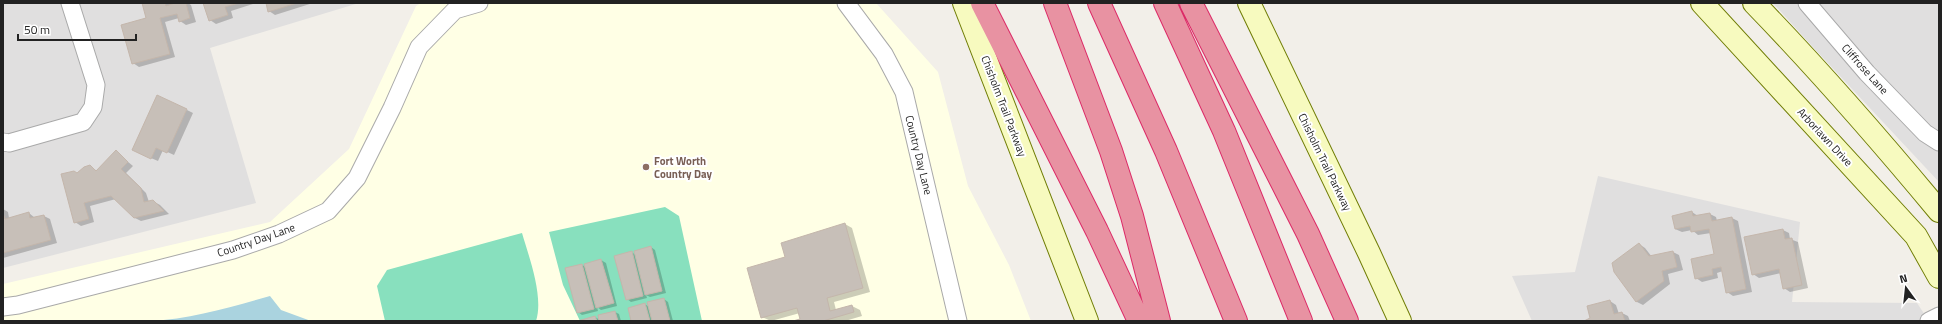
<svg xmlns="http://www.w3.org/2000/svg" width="1942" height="324" viewBox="0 0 1942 324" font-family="'Titillium Web',sans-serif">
	<rect width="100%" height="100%" fill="#f2efe9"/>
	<path fill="#e0dfdf" d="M3,3H359L210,48L256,203L3,268Z
		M1773,3H1939V182L1810,44Z
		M1598,176L1800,222L1792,302L1917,303L1929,321H1532L1512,276L1575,272Z"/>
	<path fill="#ffffe5" d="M421,3H876L938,72L968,186L1009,265L1031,321H3V284L270,222L349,149L416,6Z"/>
	<path fill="#88e0be" d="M665,207L679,216L702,321H580L563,285L549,232Z
		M522,233C529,257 544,297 536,321H385L377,286L387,270Z"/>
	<path fill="#aad3df" d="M270,296L281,310L311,321H150C191,319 230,307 270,296Z"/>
	<path fill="#0003" d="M143,3H170V5L188,3L191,5L196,22L186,25L180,21L179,18L165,22L175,57L139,67L133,63L148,19Z
		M204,3H256L231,11L233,18L216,24L210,20Z
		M267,3H313L275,15L269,11Z
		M187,110L193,113L174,155L163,150L158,161L139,153Z
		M116,152L133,166L126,173L146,193L149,202L153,201L160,205L169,214L141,221L135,218L116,199L90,206L94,222L81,226L75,222L78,174L90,166L97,171Z
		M3,209L8,212L9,218L29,213L35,218L44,216L50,219L57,243L3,258Z
		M1692,212L1698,216L1710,214L1716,217L1717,221L1732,218L1738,221L1752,292L1733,296L1727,292L1723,271L1717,273L1718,278L1702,282L1696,278L1715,255L1711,233L1698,235L1692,230L1682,232L1675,229Z
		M845,224L852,228L870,292L834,302L836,310L852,306L860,310L862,316L845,321H797L802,320L800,313L771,321L762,317L786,258Z
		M1783,230L1789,233L1790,239L1798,242L1808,288L1790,292L1784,288L1781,273L1759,278L1753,274Z
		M1639,244L1645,248L1652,257L1673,252L1679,255L1683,270L1668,274L1670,284L1643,305L1637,302L1615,272Z
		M651,247L655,250L666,293L650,297L646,295L647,298L631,302L627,299L631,252L636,255Z
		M601,260L606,263L617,306L601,310L597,307L598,311L582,315L578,312L567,269L582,265L586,267Z
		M664,299L668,302L673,321H632L645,304L649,307Z
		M1610,301L1616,305L1619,314L1622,313L1628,316L1630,321H1585L1592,319Z
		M615,312L619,314L621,321H580L595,317L600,320Z"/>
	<path fill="#c7bfb8" stroke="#c4b6ab" d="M142,3H165L166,6L175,3H186L190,18L179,22L177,14L160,18L170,54L132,64L121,25L146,18Z
		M203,3H239L225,7L228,15L209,21Z
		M266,3H297L268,12Z
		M157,95L187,109L167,153L156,148L151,159L132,150Z
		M116,150L128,162L121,169L141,188L144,202L153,200L164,211L134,218L111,196L84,203L89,219L74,223L61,174L74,171L77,173L84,167L90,165L96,171Z
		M1692,211L1693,216L1710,213L1712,221L1732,217L1746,289L1726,293L1721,267L1712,269L1713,275L1695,279L1691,259L1714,254L1709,229L1691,232L1690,226L1675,229L1672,216Z
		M29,212L30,218L44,215L51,240L3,253V213L5,219Z
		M845,223L863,288L827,298L830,311L852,305L854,312L823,321H793L800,319L797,308L761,318L747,268L785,257L781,243Z
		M1783,229L1785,239L1792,238L1802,285L1783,289L1779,269L1752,275L1744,237Z
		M1639,243L1649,256L1673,251L1677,267L1662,271L1664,281L1636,302L1614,272L1612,263Z
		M651,246L662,291L645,295L634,251Z
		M632,251L643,296L626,300L614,256Z
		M601,259L614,303L596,308L584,264Z
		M582,264L594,309L577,313L565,268Z
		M664,298L670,321H652L647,302Z
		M1610,300L1614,314L1622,312L1625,321H1584L1590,318L1587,306Z
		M645,303L650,321H631L628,308Z
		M615,311L618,321H599L598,315Z
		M595,316L597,321H578Z"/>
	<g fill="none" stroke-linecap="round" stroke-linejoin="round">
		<g stroke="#a9a9a9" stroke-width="19">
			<path id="minor" d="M846,3L884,54L904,92L958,321
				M1807,3L1867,73L1925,133L1939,142
				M3,142L9,143L83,122L93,107L96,85L70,3
				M3,307L18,305L233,250L279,234L328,211L357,178L392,108L419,47L455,10L479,3
				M1929,321L1939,316"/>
		</g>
		<g stroke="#707d05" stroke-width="24">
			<path id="secondary" d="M964,3L1087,321
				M1249,3L1369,253L1400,321
				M1702,3L1916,236L1939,277
				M1754,3C1819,70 1880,140 1939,211"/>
		</g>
		<g stroke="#dc2a67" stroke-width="24">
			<path id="motorway" d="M982,3L1097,231L1139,321
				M1055,3L1111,151L1132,216L1159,321
				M1099,3L1166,151L1236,321
				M1165,3L1224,131L1301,321
				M1191,3L1308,234L1347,321"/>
		</g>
		<use href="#minor" stroke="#fff" stroke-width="17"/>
		<use href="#secondary" stroke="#f7fabf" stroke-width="22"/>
		<use href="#motorway" stroke="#e892a2" stroke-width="22"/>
	</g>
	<circle fill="#8d6e63" stroke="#fff" stroke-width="1.5" cx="646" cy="167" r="4"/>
	<g text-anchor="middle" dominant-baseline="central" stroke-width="4" stroke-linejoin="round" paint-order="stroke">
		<g font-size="11" fill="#222" stroke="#fff">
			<text transform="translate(1865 69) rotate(48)">Cliffrose Lane</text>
			<text transform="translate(1004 106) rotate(69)">Chisholm Trail Parkway</text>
			<text transform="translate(1825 137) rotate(47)">Arborlawn Drive</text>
			<text transform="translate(919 155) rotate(76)">Country Day Lane</text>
			<text transform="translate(1325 162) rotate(64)">Chisholm Trail Parkway</text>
			<text transform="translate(256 240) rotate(-19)">Country Day Lane</text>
		</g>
		<g font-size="11" font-weight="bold" fill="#785e54" stroke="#fff" text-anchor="start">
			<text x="654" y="161">Fort Worth<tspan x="654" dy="13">Country Day</tspan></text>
		</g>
	</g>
	<rect width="1942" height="324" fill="none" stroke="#222222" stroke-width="8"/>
	<g transform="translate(1906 288) rotate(345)" stroke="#ffffff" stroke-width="3" paint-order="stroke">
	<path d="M0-3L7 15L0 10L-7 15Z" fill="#222222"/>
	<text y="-6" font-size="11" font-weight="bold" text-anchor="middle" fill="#222222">N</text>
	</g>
	<path d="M18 34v6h118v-6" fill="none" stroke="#222222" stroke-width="2"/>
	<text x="24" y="34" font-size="12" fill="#222222" stroke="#ffffff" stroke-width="3" paint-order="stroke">50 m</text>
</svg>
